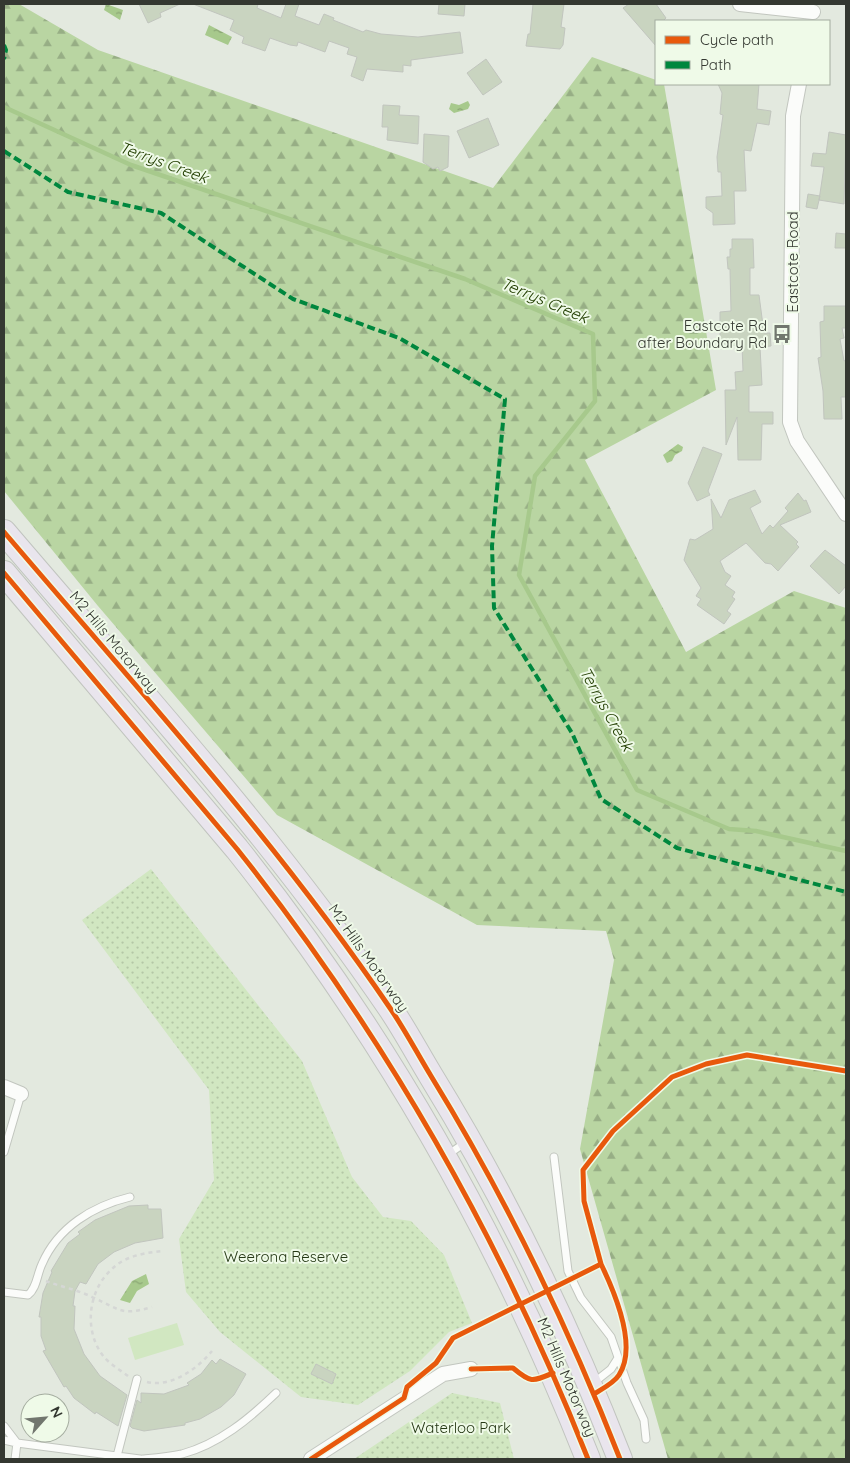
<svg xmlns="http://www.w3.org/2000/svg" width="850" height="1463" viewBox="0 0 850 1463" font-family="Quicksand,sans-serif">
	<defs>
		<pattern id="forest-firs" width="22" height="20" patternUnits="userSpaceOnUse" patternTransform="scale(1.25)"><rect width="22" height="20" fill="#b9d5a2"/><path d="M5 1l3.5 6h-7zM16 11l3.5 6h-7z" fill="#97ae85"/></pattern>
		<pattern id="park-dots" width="8" height="8" patternUnits="userSpaceOnUse" patternTransform="scale(1.25)"><rect width="8" height="8" fill="#d1e7c1"/><path d="M2 2h.1M6 6h.1" fill="none" stroke="#b4c7a6" stroke-width="1.8" stroke-linecap="round"/></pattern>
		<pattern id="water-ripples" width="26" height="14" patternUnits="userSpaceOnUse" patternTransform="scale(1.25)"><rect width="26" height="14" fill="#a7c98c"/><path d="M2 4q2-2 4 0t4 0M15 11q2-2 4 0t4 0" fill="none" stroke="#89a473"/></pattern>
	</defs>
	<rect width="100%" height="100%" fill="#e3e9df"/>
	<path fill="url(#forest-firs)" d="M4,4H19L98,50L493,188L592,57L656,80V84H664L716,390L585,460L686,652L794,591L846,608V1459H668L580,1149L614,960L606,931L477,925L277,815L98,606L4,491Z"/>
	<path fill="url(#park-dots)" d="M151,869L302,1061L352,1177L383,1217L411,1221L444,1255L472,1323L449,1332L410,1371L358,1405L301,1397L220,1332L186,1292L179,1239L214,1180L209,1090L82,920Z
		M452,1393L500,1403L514,1459H354Z"/>
	<path fill="#d1e7c1" d="M177,1323L184,1345L135,1360L128,1338Z"/>
	<path fill="url(#water-ripples)" d="M106,4L123,10L120,20L104,10Z
		M209,25L232,37L228,45L205,35Z
		M468,101L470,105L468,109L454,113L449,109L451,103L459,105Z
		M678,444L683,447L682,451L675,455L672,461L667,463L663,455Z
		M146,1274L149,1284L137,1291L130,1303L120,1300L132,1281Z"/>
	<g fill="none" stroke-linecap="round" stroke-linejoin="round">
		<path stroke="#a7c98c" stroke-width="4.5" d="M4,107L131,165L465,279L593,334L595,401L535,476L519,575L637,790L729,829L756,831L846,851"/>
	</g>
	<path fill="#c9d4c0" stroke="#c1c5be" d="M139,4H180L160,13L161,17L148,23Z
		M193,4H258L257,8L281,18L286,4H299L295,16L319,25L324,14L334,18L333,20L363,32L366,30L381,34L418,37L460,32L463,53L411,60V66L403,65V72L367,69L363,81L351,76L357,57L347,54L349,48L329,41L325,52L298,42L297,46L290,45L270,38L265,51L242,43L244,37L230,30L234,20Z
		M439,4H465L464,16L438,14Z
		M533,4H564L561,27L565,28L563,45L560,49L526,46L528,34H530Z
		M629,4H656L666,18L663,21H656V46L623,8Z
		M486,59L502,82L483,95L467,73Z
		M718,84H759L757,109L771,111L769,125L757,123L751,151L744,150L746,191H734L735,224L713,225V213L706,208V197L722,196L721,172H718L717,157L723,115L720,114L722,93Z
		M383,105L400,106L399,115L419,116L418,144L387,140L388,127H382Z
		M488,118L499,145L469,158L457,131Z
		M829,132L846,135L844,204L819,200L824,167L811,166L813,153L826,154Z
		M424,134L449,136L448,167L440,171L438,167L433,169L423,162Z
		M808,194L820,196L817,209L806,207Z
		M836,233L846,234V248H835Z
		M732,239H753L754,268H750V295H759L764,333H770L771,346L760,347L762,385L749,386V412H773V424H762L761,460H738L737,417L726,445L725,390H736L735,372L743,371L742,345L726,346L720,338V312L731,311L730,269H728L727,257H730V249H732Z
		M824,306H846V328H842L844,338L840,339L844,361L846,360V397H841L842,419H824L823,391L818,358L821,357L820,322L824,321Z
		M703,447L722,454L708,491L710,495L697,501L688,483Z
		M755,490L761,502L750,508L762,534L770,525L773,528L788,511L785,508L798,493L804,501L806,500L811,512L780,525L798,542L796,544L799,547L778,571L771,564L765,563L746,543L720,561L725,572L731,576L725,585L735,592L732,597L735,599L727,611L731,614L724,624L697,605L701,599L696,596L701,588L684,560L690,539L695,540L713,529L711,499L721,518L729,500Z
		M825,550L846,566V586L839,594L810,566Z
		M148,1205V1209H161L163,1238L135,1243L114,1252L98,1264L86,1284L80,1282L75,1291L73,1306H75L74,1329L84,1354L100,1376L127,1395L118,1426L96,1412L95,1414L74,1398L66,1386L64,1387L43,1351L46,1350L41,1336V1317H39L43,1293L52,1272L51,1271L68,1243L80,1234L78,1232L95,1220L129,1206Z
		M220,1359L246,1374L234,1395L221,1407L200,1419L185,1423V1425L144,1431L132,1428L130,1426L137,1400L141,1403V1393L164,1394L189,1385L187,1383L201,1374L212,1360L216,1364Z
		M316,1364L336,1374L332,1384L311,1374Z"/>
	<g fill="none" stroke-linecap="round" stroke-linejoin="round">
		<g stroke="#c2c6bf" stroke-width="9">
			<path id="service" d="M4,1152L21,1094
				M446,1156L466,1142
				M554,1157L568,1271L581,1298L611,1337L627,1383L644,1420L646,1439
				M4,1292L28,1295C37,1288 37,1274 42,1264C58,1227 93,1206 130,1197
				M592,1384L611,1369L618,1358
				M4,1426L17,1443L140,1459
				M4,1440L17,1443L15,1459
				M117,1456L137,1379
				M143,1459C155,1458 169,1457 182,1454C219,1444 249,1419 276,1393"/>
		</g>
		<g stroke="#c2c6bf" stroke-width="16">
			<path id="minor" d="M740,4L813,12
				M799,84L793,116L790,422L797,441L846,514
				M4,1087L21,1094
				M311,1459L443,1374L471,1369"/>
		</g>
		<g stroke="#c1c4bf" stroke-width="26">
			<path id="motorway" d="M4,532C136,687 275,839 390,1008C405,1030 417,1053 431,1076C506,1198 568,1326 620,1459
				M4,573L237,849C385,1035 501,1239 588,1459"/>
		</g>
		<path stroke="#d5d7d5" stroke-width="2.5" stroke-dasharray="4 4" stroke-linecap="butt" d="M46,1281C61,1287 79,1290 94,1298C121,1310 121,1316 152,1307
			M128,1376C120,1370 110,1364 104,1357C83,1331 88,1290 112,1269C125,1256 144,1253 162,1251
			M147,1382C172,1388 198,1368 212,1351"/>
		<use href="#service" stroke="#fbfcfa" stroke-width="7"/>
		<use href="#minor" stroke="#fbfcfa" stroke-width="14"/>
		<use href="#motorway" stroke="#e9e5ed" stroke-width="24"/>
		<path stroke="#00873e" stroke-width="4" stroke-dasharray="8 4" stroke-linecap="butt" d="M4,45L6,50L4,59
			M4,151L68,192L161,213L293,299L399,338L505,399L492,546L494,608L572,733L601,799L677,848L846,892"/>
		<g stroke="#effae8" stroke-width="8">
			<path id="cycleway" d="M4,532C136,687 275,839 390,1008C405,1030 417,1053 431,1076C506,1198 568,1326 620,1459
				M4,573L237,849C385,1035 501,1239 588,1459
				M471,1369L513,1368C531,1383 532,1382 553,1373
				M594,1394C602,1389 614,1383 619,1375C638,1346 615,1293 601,1264
				M311,1459L404,1398L407,1387L436,1363L453,1338L601,1264L584,1201L583,1170L613,1131L672,1077L706,1064L747,1055L846,1071"/>
		</g>
		<use href="#cycleway" stroke="#e8590c" stroke-width="5"/>
	</g>
	<defs>
		<g id="bus-bare" transform="scale(1.5)"><path d="M-5-6H5V4H4V6H2V4H-2V6H-4V4H-5ZM-3.5-4V0h7V-4ZM-3.5 1.2v1.5H-2V1.2ZM2 1.2v1.5H3.5V1.2Z" fill="#71766e" stroke="#effae8" stroke-width="2.5" paint-order="stroke"/></g>
	</defs>
	<g fill-rule="evenodd">
		<use href="#bus-bare" x="782" y="334"/>
	</g>
	<g text-anchor="middle" dominant-baseline="central" stroke-width="4" stroke-linejoin="round" paint-order="stroke">
		<g font-size="15" fill="#343831" stroke="#effae8">
			<text transform="translate(792 262) rotate(-90)">Eastcote Road</text>
			<text transform="translate(114 642) rotate(50)">M2 Hills Motorway</text>
			<text transform="translate(369 958) rotate(55)">M2 Hills Motorway</text>
			<text transform="translate(567 1377) rotate(67)">M2 Hills Motorway</text>
		</g>
		<g font-size="15" fill="#343831" stroke="#effae8" text-anchor="end">
			<text x="767" y="325">Eastcote Rd<tspan x="767" dy="17">after Boundary Rd</tspan></text>
		</g>
		<g font-size="15" fill="#253815" stroke="#effae8">
			<text x="286" y="1256">Weerona Reserve</text>
			<text x="461" y="1427">Waterloo Park</text>
		</g>
		<g font-size="16" font-style="italic" fill="#223e00" stroke="#effae8">
			<text transform="translate(164 162) rotate(20)">Terrys Creek</text>
			<text transform="translate(545 300) rotate(23)">Terrys Creek</text>
			<text transform="translate(607 709) rotate(61)">Terrys Creek</text>
		</g>
	</g>
	<rect width="850" height="1463" fill="none" stroke="#343831" stroke-width="10"/>
	<rect x="655" y="20" width="175" height="65" fill="#effae8" stroke="#a4ac9f"/>
	<rect x="665" y="36" width="25" height="8" fill="#e8590c" stroke="#a4ac9f"/>
	<text x="700" y="45" font-size="15" fill="#343831">Cycle path</text>
	<rect x="665" y="61" width="25" height="8" fill="#00873e" stroke="#a4ac9f"/>
	<text x="700" y="70" font-size="15" fill="#343831">Path</text>
	<g transform="translate(45 1418) rotate(63)"><circle r="24" fill="#effae8" stroke="#a4ac9f"/>
	<path d="M0-4L9 19L0 12L-9 19Z" fill="#71766e"/>
	<text y="-8" font-size="14" font-weight="bold" text-anchor="middle" fill="#343831">N</text>
	</g>
</svg>
